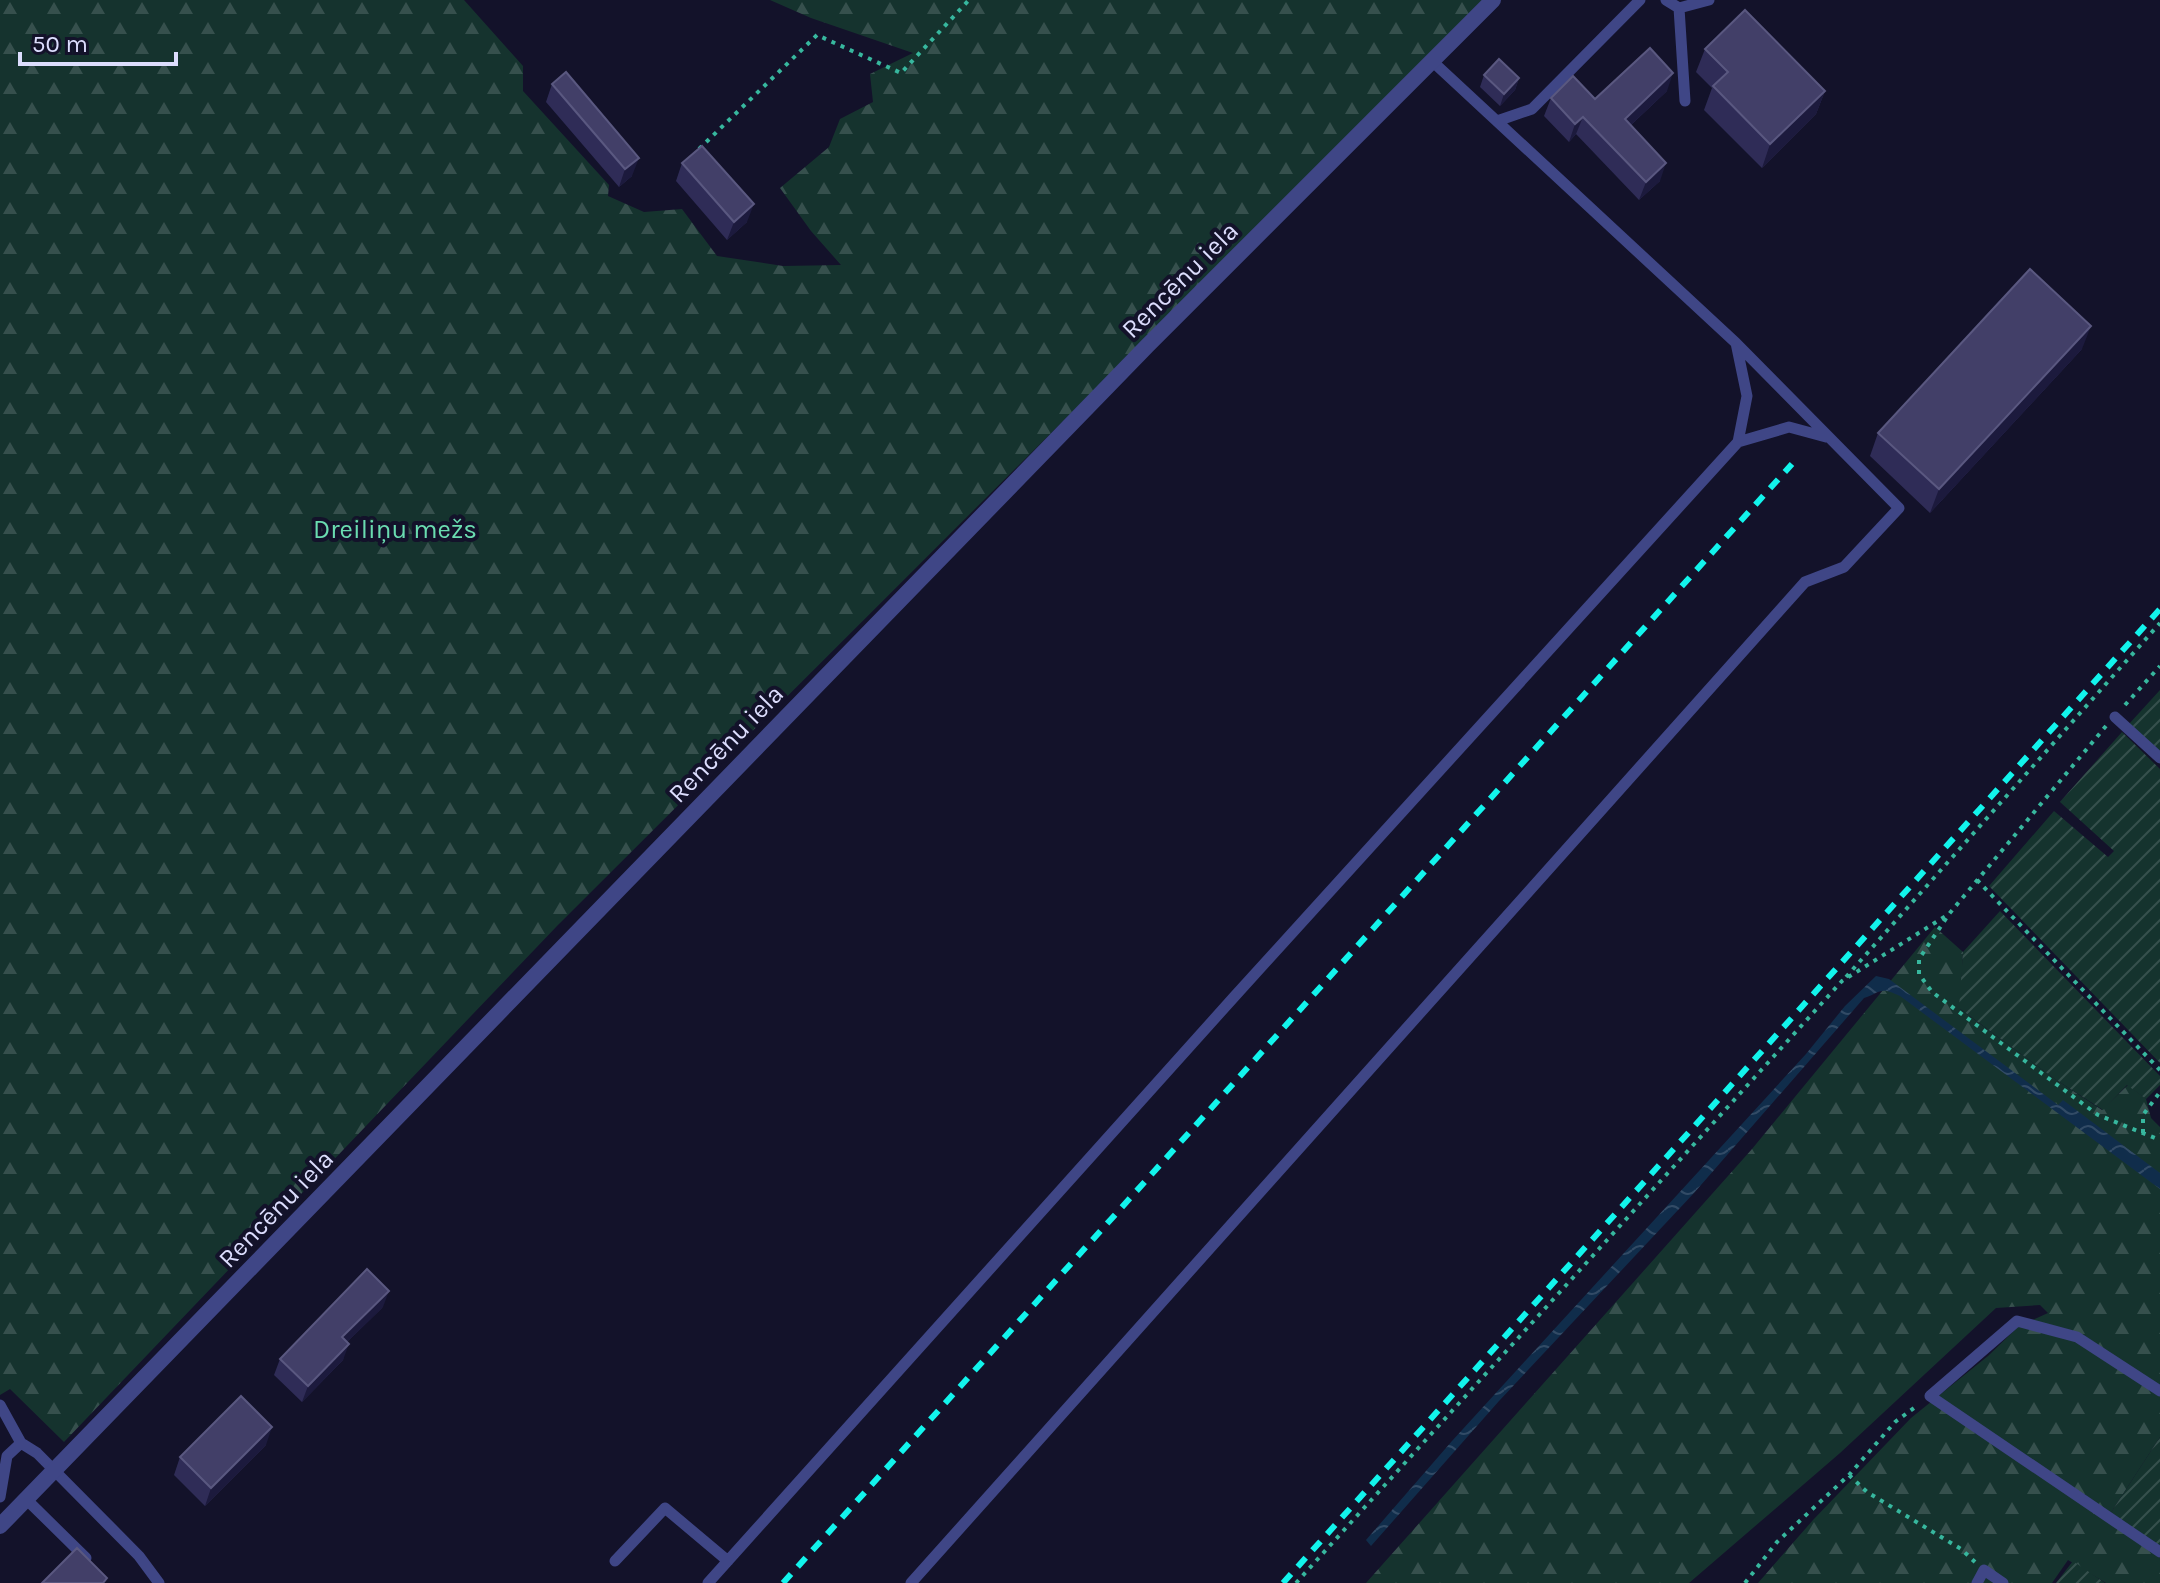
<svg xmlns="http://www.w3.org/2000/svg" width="2160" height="1583" viewBox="0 0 2160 1583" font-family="Karla,sans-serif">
	<defs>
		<pattern id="forest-firs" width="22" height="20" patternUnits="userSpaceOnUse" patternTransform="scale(2)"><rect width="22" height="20" fill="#15332e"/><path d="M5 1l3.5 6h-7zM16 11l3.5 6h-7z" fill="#36504d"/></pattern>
		<pattern id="garden-furrows" width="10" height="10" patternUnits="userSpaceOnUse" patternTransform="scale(2)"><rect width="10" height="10" fill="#15332e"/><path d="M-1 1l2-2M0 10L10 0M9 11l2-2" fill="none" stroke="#36504d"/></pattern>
		<pattern id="water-waves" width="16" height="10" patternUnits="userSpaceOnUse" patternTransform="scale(2)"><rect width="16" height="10" fill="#102d4b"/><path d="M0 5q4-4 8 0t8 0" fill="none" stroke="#324b66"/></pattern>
	</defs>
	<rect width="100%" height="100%" fill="#13122a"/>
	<path fill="url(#forest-firs)" d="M0,0H464L523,66V91L609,185L608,196L644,212L682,209L717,256L783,266L841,265L811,231L780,188L829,147L840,119L873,102L870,74L913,53L811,18L770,0H1485L557,926L64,1442L10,1389L0,1395Z
		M1935,927L1963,952L1960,1009L2055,1079L2102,1110L2128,1085L2146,1099L2151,1118L2160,1127V1437L2110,1514L2160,1558V1583H2106L2068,1560L2052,1583H1758L1813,1520L1911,1418L1988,1356L2019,1326L2048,1313L2040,1305L1996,1308L1840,1453L1689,1583H1366L1752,1149Z"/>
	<path fill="url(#garden-furrows)" d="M2160,690V753L2129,724Z
		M2122,732L2160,769V1063L1989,886L2054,811L2108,857L2114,851L2060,802Z
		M2000,911L2160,1076V1085L2146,1099L2127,1085L2103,1110L2055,1079L1959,1008L1963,952Z
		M2160,1437V1547L2110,1514Z
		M2073,1561L2105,1583H2056Z"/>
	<path fill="url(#water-waves)" d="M1876,976L1889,979L2058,1105L2063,1100L2160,1173V1189L1900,996C1880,986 1881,992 1864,998L1694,1193L1499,1401L1371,1546L1366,1540L1452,1441L1806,1054L1845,1006Z"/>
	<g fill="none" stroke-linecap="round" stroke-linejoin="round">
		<path stroke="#37b79e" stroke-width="4" stroke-dasharray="4 6" stroke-linecap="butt" d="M699,149L817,35L901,73L969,0
			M2125,705L2160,666
			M2106,726L1949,914L1919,959V974L1932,992L2098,1115L2160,1140
			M1977,880L2160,1070
			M1846,977L2160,623
			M2143,1133V1115L2160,1092
			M1849,1475L1867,1492L1961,1549L1975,1562
			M1296,1583L1842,981L1949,914
			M1745,1583L1777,1542L1849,1475L1895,1422L1918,1405"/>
		<path stroke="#3f4686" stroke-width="11" d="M1666,0L1679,8L1709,0
			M1679,8L1685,101
			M1497,121L1532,109L1640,0
			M1738,442L1789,427L1826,437
			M2115,717L2160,758
			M2160,1391L2077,1337L2017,1321L1930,1396L2160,1552
			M0,1405L21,1443L37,1453L139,1556L159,1583
			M0,1497L7,1456L21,1443
			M27,1500L86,1558
			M615,1561L665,1508L728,1561
			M708,1583L1234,997L1738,442L1747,396L1736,343L1432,61
			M911,1583L1805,582L1844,567L1899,508L1736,343
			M1977,1583L1984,1570L2003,1583"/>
		<path stroke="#3f4686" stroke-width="16" d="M0,1526L1148,345L1493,0"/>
		<path stroke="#12f4ec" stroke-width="6" stroke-dasharray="12 10" stroke-linecap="butt" d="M783,1583L1792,464
			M1283,1583L2160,609"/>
	</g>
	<path fill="#2f2c57" d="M1705,49L1825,91L1816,114L1762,168L1704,110L1712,88L1696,72Z
		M1484,75L1519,78L1515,90L1500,106L1480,87Z
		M552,84L632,176L619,187L546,102Z
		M1667,91L1631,125L1660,181L1639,200L1576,134L1569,142L1544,116L1551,98L1595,99Z
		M682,163L747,222L727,240L676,181Z
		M2082,349L1930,513L1870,456L1878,433Z
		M383,1307L347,1342L343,1360L302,1402L274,1375L280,1359Z
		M266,1445L205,1506L174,1475L180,1457Z"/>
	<path fill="#1c1a3d" d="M1673,73L1667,91L1618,137L1625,119Z
		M1519,78L1515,90L1500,106L1504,94Z
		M1825,91L1816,114L1762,168L1770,144Z
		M1583,117L1576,134L1569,142L1575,124Z
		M639,158L632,176L619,187L625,169Z
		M1666,163L1660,181L1639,200L1646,182Z
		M754,204L747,222L727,240L734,222Z
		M2091,326L2082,349L1930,513L1939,489Z
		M389,1291L383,1307L336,1353L342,1337Z
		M349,1344L343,1360L302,1402L308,1386Z
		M272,1427L266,1445L205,1506L211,1488Z"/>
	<path fill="#423f68" stroke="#5a5880" stroke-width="2" d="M1745,10L1825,91L1770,144L1713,86L1728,72L1705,49Z
		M1650,48L1673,73L1625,119L1666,163L1646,182L1583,117L1575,124L1551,98L1573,76L1595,99Z
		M1499,59L1519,78L1504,94L1484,75Z
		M566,72L639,158L625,169L552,84Z
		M702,146L754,204L734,222L682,163Z
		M2030,269L2091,326L1939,489L1878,433Z
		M367,1269L389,1291L342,1337L349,1344L308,1386L280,1359Z
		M241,1396L272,1427L211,1488L180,1457Z
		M77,1548L107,1578L103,1583H42Z"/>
	<g text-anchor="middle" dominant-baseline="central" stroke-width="8" stroke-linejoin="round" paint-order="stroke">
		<g font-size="26" fill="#dcddfd" stroke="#13122a">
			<text transform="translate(1180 280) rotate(-45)">Rencēnu iela</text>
			<text transform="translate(726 744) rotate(-46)">Rencēnu iela</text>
			<text transform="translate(276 1209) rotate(-46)">Rencēnu iela</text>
		</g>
		<g font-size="26" fill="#6adcb0" stroke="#13122a">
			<text x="395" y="529">Dreiliņu mežs</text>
		</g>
	</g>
	<path d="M20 52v12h156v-12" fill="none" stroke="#dcddfd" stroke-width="4"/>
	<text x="32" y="52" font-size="24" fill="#dcddfd" stroke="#13122a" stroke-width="6" paint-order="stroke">50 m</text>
</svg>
